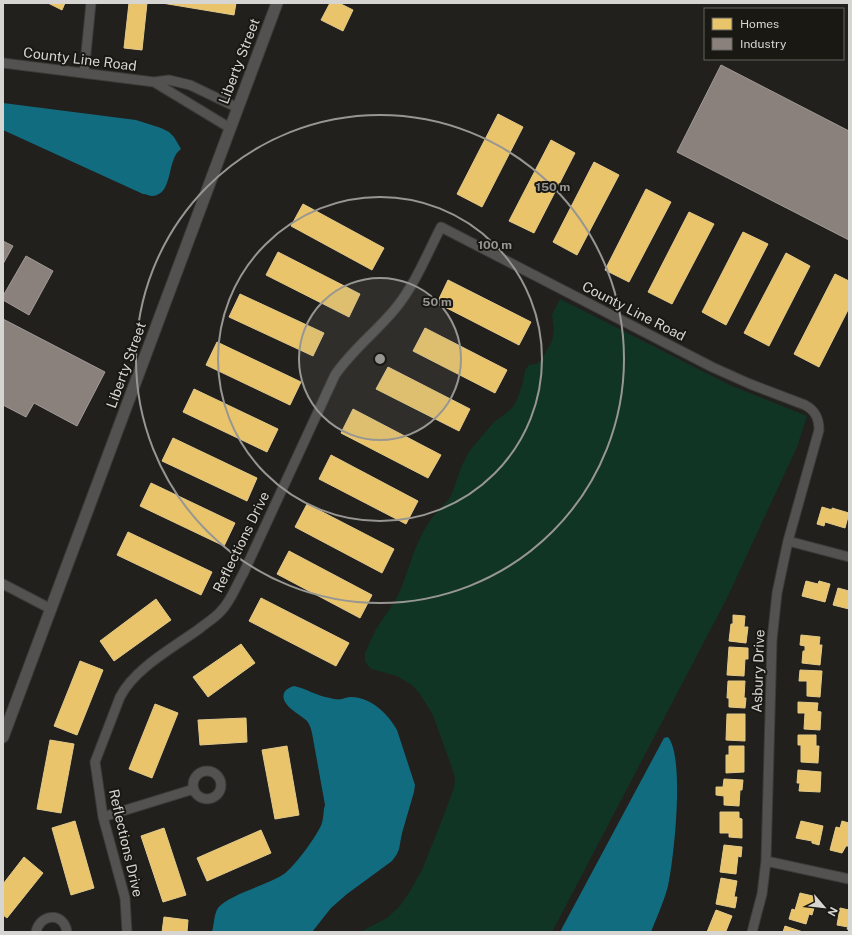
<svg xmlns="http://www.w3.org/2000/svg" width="852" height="935" viewBox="0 0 852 935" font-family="'Public Sans',sans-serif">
	<rect width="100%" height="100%" fill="#21201d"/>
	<path fill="#113524" d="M560,299L732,386L807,416L797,447L727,598L552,932H360L387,918L399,907L409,893L423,868L450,799L454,787L455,781L454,774L433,715L420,694L412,685L397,676L372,669L368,666L365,661V653L376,629L395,601L401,589L414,552L423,532L431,519L449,499L453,491L462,465L471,449L494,422L504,415L513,407L518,397L523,383L525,370L529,365L537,364L542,359L552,341L554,331L552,315Z"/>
	<path fill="#126c7f" d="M3,103L136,120L161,128L169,132L174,137L181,149C166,159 174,195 152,196C150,196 146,194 143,194L3,130Z
		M294,686C307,689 317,696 330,698C333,699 338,700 342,699C345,698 347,697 351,697C371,697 388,714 397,730L415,785L414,792L402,833L399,849L397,854L392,861L347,894L331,908L312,932H212C214,925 214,914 218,908C228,895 268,885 284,874C294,867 318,835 322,823C324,816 323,811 325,805L312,733C311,729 310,725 307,721C300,714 280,706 284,693C286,689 290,687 294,686Z
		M668,737C685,757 674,859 668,886C664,901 657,917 651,932H560L664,738Z"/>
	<path fill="#e9c46a" stroke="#e3c989" d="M48,3H65L62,10Z
		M129,3H147L142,50L124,48Z
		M162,3H236L234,15Z
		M330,3H339L353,10L343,31L321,20Z
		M498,114L523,127L482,207L457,194Z
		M551,140L575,153L534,233L509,221Z
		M594,162L619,175L577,255L553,242Z
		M646,189L671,202L629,282L605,270Z
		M303,204L384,248L372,270L291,226Z
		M689,212L714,224L672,304L648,292Z
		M743,232L768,244L726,325L702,312Z
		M278,252L360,294L349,317L266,275Z
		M786,253L810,266L769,346L744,333Z
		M835,274L849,281V308L819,367L794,354Z
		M448,280L531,322L519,345L437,303Z
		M240,294L324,333L313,356L229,317Z
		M425,328L507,370L495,393L413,351Z
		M217,342L301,382L290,405L206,365Z
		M388,367L470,409L459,431L376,389Z
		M194,389L278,429L267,452L183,412Z
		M353,409L441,455L428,478L341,433Z
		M173,438L257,478L247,501L162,461Z
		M331,455L418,501L406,524L319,479Z
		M151,483L235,523L224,546L140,506Z
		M307,504L394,549L382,573L295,527Z
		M822,507L832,510V508L849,513L845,528L825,522L824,526L817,524Z
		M128,532L212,572L201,595L117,555Z
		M289,551L372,595L360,618L277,574Z
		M806,581L818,584L819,581L830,584L825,602L802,596Z
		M838,588L849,591V609L833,605Z
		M261,598L349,643L336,666L249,621Z
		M156,599L171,620L114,661L100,641Z
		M733,615L745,616L744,627H748L746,643L729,641L731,624H733Z
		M801,635L820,637L819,645H822L820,665L802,663L803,651H805V646L800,645Z
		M241,644L255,663L208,697L193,677Z
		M729,647L748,648V659H745L744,676L727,675Z
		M80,661L103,670L77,735L54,726Z
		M800,670L822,671L820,697L807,696V681H799Z
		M728,681H745L744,698H746L745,708L729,707V698H727Z
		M798,702L818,703L817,711L821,712L820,730L804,729L805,713H798Z
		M155,704L178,713L152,778L129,769Z
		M727,714H745V741L726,740Z
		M246,718L247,742L200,745L198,720Z
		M798,735H816V746H819L818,763L801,762V745H798Z
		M50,740L74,744L61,813L37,809Z
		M287,746L299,815L275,819L262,750Z
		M729,746H744V772L726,773V755H729Z
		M798,770L821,772L820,792L799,791L800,783H797Z
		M724,779L743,780L742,790H740L739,806L724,805V796L716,795V787H723Z
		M720,812H739V818L742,819V838L729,837V833H720Z
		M75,821L94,888L71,895L52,828Z
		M801,821L823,826L819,845L812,843V841L796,838Z
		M842,821L849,823V846H846L842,853L830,850L836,827L840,828Z
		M164,828L186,895L163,902L141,836Z
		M261,830L271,853L207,881L197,858Z
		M724,845L742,847L741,857L738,856L736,874L720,872Z
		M24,857L43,873L7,918L3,915V884Z
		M721,878L737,881L734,897H737L735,908L716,904Z
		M800,893L817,897L812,915L809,914L806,924L789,919L792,909L795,910Z
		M840,908L849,910V930L847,929L848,927L837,925Z
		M716,910L732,916L726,931L727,932H707Z
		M164,917L188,920L187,932H162Z
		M785,926L803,932H783Z"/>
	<path fill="#8a817c" stroke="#a19a96" d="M721,65L849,131V240L677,152Z
		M3,241L13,246L3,264Z
		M26,256L53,271L29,315L3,300V296Z
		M3,319L105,372L77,426L34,403L26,417L3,405Z"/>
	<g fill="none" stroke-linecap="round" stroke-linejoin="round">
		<g stroke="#3b3b38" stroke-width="11">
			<path id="minor" d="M3,63L154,82
				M84,73L91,3
				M230,128L154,82L169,80L190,85L238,108
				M788,541L849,557
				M3,584L51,609
				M193 785a14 14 0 1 1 28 0a14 14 0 1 1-28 0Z
				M103,817L194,789
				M766,861L849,879
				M36,932C40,913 64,912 67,932
				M127,932L125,898L103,817L95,762L120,697C134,669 174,647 199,629C206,623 215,618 221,611C231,601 236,586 243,574L335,375C352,350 376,332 395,309C415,285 427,254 441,227L712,367L750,384L805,405C816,411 819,419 819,430L788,541L777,593L772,640L766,861L762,894L752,932"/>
		</g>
		<g stroke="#3b3b38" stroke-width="13">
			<path id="tertiary" d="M3,737L277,3"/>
		</g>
		<use href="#minor" stroke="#535250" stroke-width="9"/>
		<use href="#tertiary" stroke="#535250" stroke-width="11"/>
	</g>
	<circle cx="380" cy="359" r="81" fill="#979693" fill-opacity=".12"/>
	<g fill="none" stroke="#979693" stroke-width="2">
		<circle cx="380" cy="359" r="81"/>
		<circle cx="380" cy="359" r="162"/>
		<circle cx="380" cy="359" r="244"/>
	</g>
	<g text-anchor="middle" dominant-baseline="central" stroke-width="4" stroke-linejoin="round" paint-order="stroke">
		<g font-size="14" fill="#d6d5d2" stroke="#191813">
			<text transform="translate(80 59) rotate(7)">County Line Road</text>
			<text transform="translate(239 61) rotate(-69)">Liberty Street</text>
			<text transform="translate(634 311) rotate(27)">County Line Road</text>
			<text transform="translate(126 365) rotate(-70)">Liberty Street</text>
			<text transform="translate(241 542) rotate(-64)">Reflections Drive</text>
			<text transform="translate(758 671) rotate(-88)">Asbury Drive</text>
			<text transform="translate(126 843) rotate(77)">Reflections Drive</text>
		</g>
	</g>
	<circle cx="380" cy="359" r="6" fill="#979693" stroke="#191813" stroke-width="2"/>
	<g font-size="12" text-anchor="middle" font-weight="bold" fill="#979693" stroke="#191813" stroke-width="4" stroke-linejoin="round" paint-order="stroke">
		<text x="553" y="191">150 m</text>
		<text x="495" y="249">100 m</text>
		<text x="437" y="306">50 m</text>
	</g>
	<rect width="852" height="935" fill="none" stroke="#d6d5d2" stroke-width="8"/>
	<rect x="704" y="8" width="140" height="52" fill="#191813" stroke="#65645f"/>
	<rect x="712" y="18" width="20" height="12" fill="#e9c46a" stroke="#65645f"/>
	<text x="740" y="28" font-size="12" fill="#d6d5d2">Homes</text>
	<rect x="712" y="38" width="20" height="12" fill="#8a817c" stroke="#65645f"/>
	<text x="740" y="48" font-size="12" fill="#d6d5d2">Industry</text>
	<g transform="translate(824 907) rotate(118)" stroke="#191813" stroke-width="3" paint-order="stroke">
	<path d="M0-3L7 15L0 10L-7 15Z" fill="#d6d5d2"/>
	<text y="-6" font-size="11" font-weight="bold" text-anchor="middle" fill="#d6d5d2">N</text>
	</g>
</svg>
